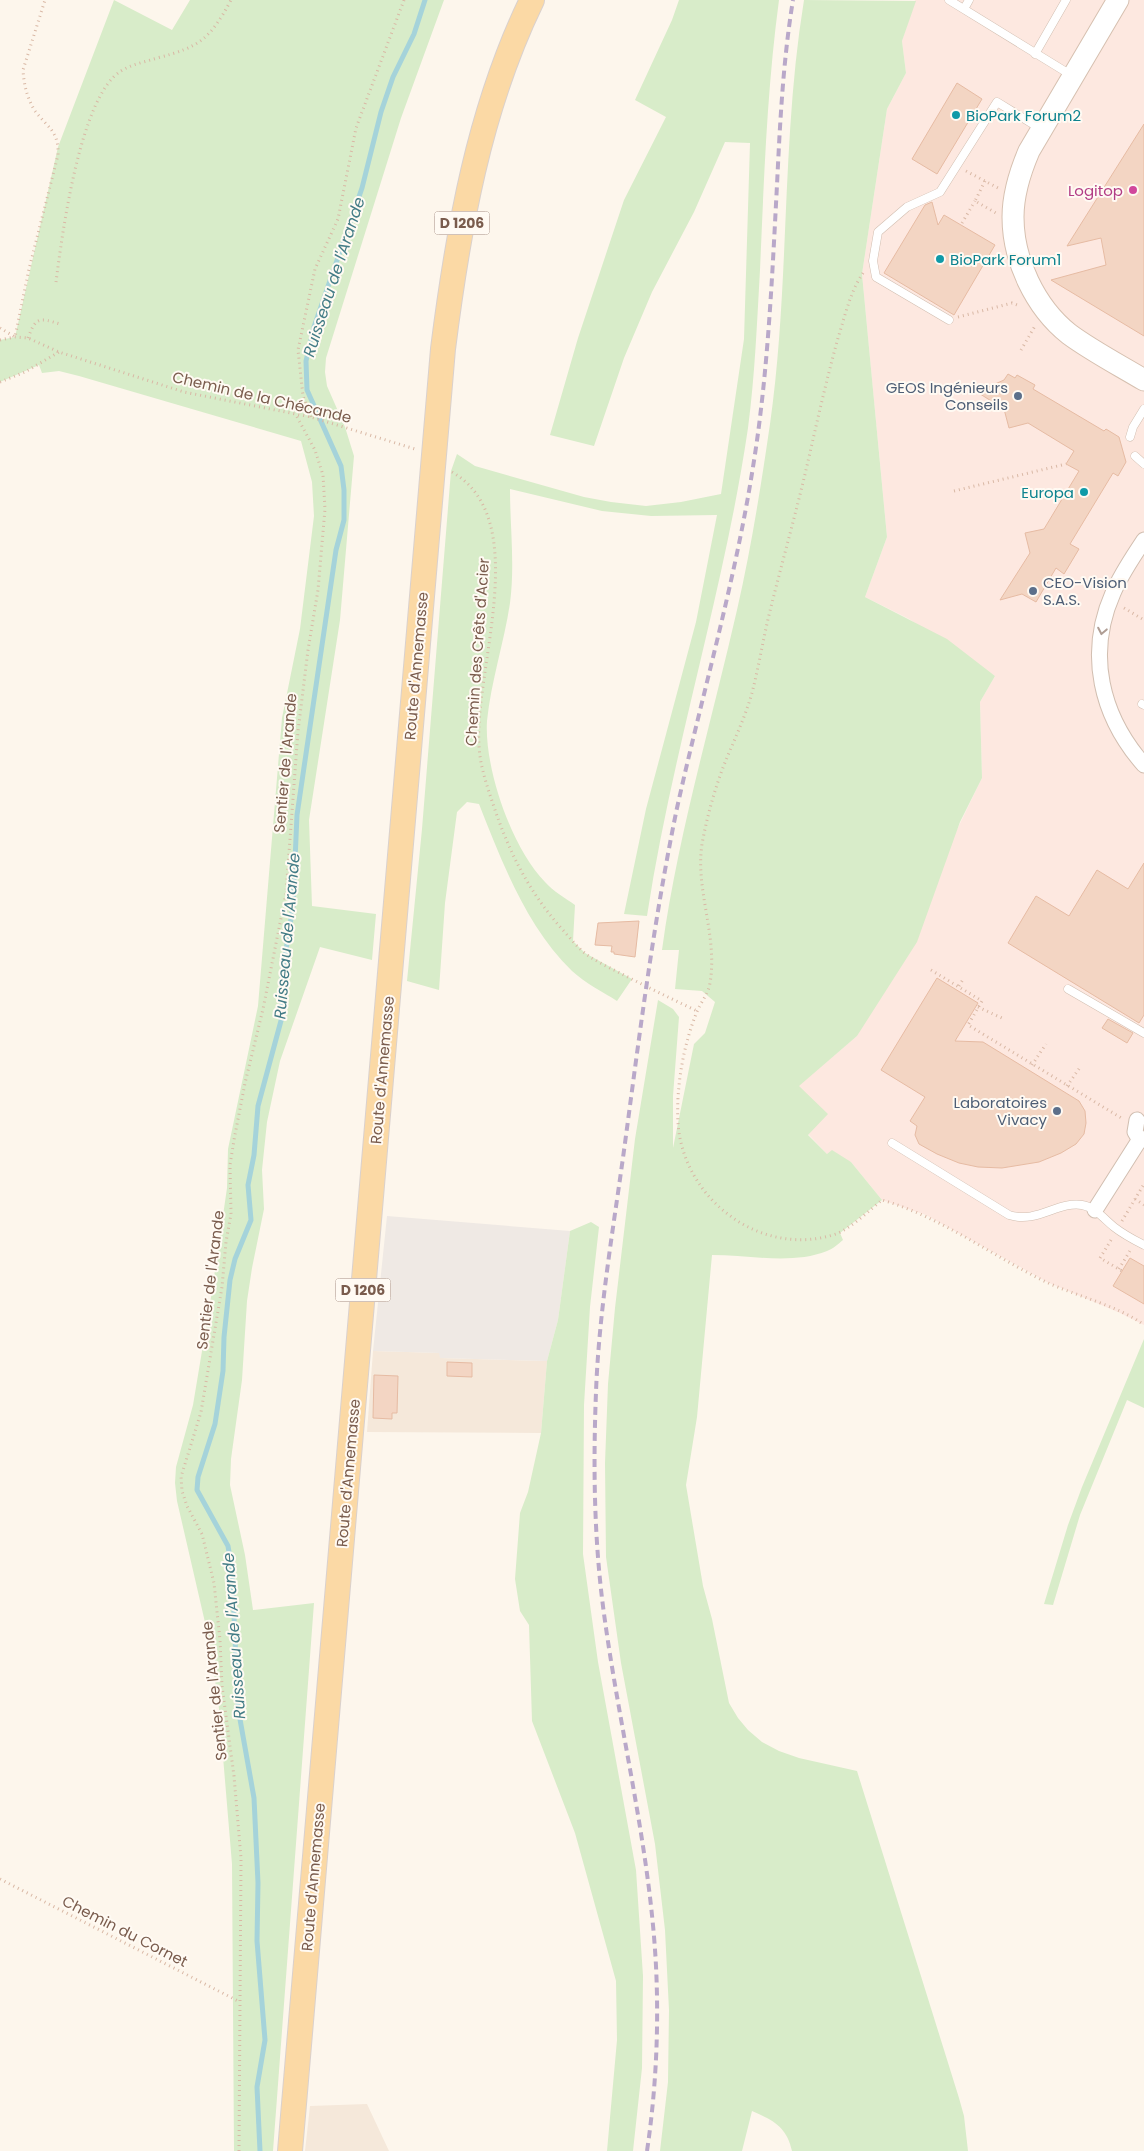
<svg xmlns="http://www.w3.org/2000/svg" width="1144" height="2151" viewBox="0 0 1144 2151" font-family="Poppins,sans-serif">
	<rect width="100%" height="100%" fill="#fdf6ec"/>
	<path fill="#f5e8da" d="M373,1351L440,1353V1358L547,1361L541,1433L367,1432Z
		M367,2104L389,2151H305L310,2106Z"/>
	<path fill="#fde8e0" d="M915,0H1144V1325L1120,1313L1047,1282L926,1215L882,1200L851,1162L827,1154L808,1134L798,1086L857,1036L982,778L980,702L995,676L909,619L865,597L887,537L862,274L887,109L906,73L902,41Z"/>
	<path fill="#efe9e4" d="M387,1216L570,1231L558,1320L547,1361L440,1358L439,1353L373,1351Z"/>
	<path fill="#d8ecc9" d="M114,0L172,30L190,0H444L401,118L326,358L325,372L327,386L345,427L354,456L340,620L309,820L312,906L376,914L372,960L320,947L280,1061L267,1122L262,1170L264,1209L252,1268L247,1301L242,1380L231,1459L230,1485L245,1555L253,1610L314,1603L273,2151H234L232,1864L219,1709L210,1644L177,1501L175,1483L176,1467L193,1405L212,1291L227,1188L228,1149L258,1006L282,718L300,629L314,516L312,482L301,441L79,376L59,371L42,373L39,365L0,382V340L15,337L58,147Z
		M679,0H779C767,89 764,179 760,270C757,322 755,375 748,428C724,592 672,751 647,916L624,914L646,809L696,622L717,515L651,516L602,511L510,489C510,527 515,565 510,603C504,643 491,681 487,721C484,768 512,849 545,882C553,891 565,898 575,905L573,941L585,953L632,979L617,1001C603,992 585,983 572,971C526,926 502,862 479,804L467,802L457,812L445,903L439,990L407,981L422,829L451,471L457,454L475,466L584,497L611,502L646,506L681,502L721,494L744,339L750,143L725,142L694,212L652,292L624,358L594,446L550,435L578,338L624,200L666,117L635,100L672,20Z
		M804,0L916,1L902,41L906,73L887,109L862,274L887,537L865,597L947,639L995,676L980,702L982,778L960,822L917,942L857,1036L799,1086L828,1114L808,1135L827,1154L832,1150L851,1162L882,1200L840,1233L843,1240C838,1244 833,1249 827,1251C792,1265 749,1255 712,1255L697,1417L686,1485L703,1586L712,1619L729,1703L738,1718L748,1730L762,1742L779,1751L799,1758L857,1771L959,2098L964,2116L968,2151H792C787,2127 773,2120 752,2111L742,2151H660L668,2082L669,2010L665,1930L655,1844L621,1663L606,1557L605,1463L608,1384L615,1308L635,1139L658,1000L673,1009L679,1017L673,1096V1148L694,1044L705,1033L715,1002L702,991L675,989L679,950H662C678,834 711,724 737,610C751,549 761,486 770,424C790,284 781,140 804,0Z
		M591,1222L599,1227L590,1307L584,1405L583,1554L598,1662L636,1870L643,1976L642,2068L633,2151H607L617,2040L616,1981L575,1833L532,1721L529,1625L520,1611L515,1579L520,1513L528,1492L541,1433L547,1361L558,1320L570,1231Z
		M1144,1339V1408L1127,1400L1080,1515L1053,1605L1044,1604L1068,1525L1082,1487Z"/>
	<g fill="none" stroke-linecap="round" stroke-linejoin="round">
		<path stroke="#a5d3da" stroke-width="5" d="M260,2151L257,2087L265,2040L257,1941L258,1883L254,1798L238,1708L232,1570L228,1546L197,1490L198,1477L215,1424L223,1371L224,1337L230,1280L235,1259L251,1220L248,1185L254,1155L258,1106L282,1017V975L293,906L297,815L336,550L344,520V490L341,466L307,390L306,361L314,327L362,188L381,112L393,77L414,34L425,0"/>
	</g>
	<path fill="#f3d5c3" stroke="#e6bba3" d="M957,83L982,99L937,174L912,159Z
		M1144,124V336L1051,280L1106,265L1101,238L1067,246Z
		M932,202L938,225L944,215L995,245L954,315L884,273L925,205Z
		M1008,374L1015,378L1017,375L1035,385L1033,389L1104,431L1106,429L1119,437L1126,462L1118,476L1113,473L1070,544L1079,549L1064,574L1056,568L1036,602L1022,594L1000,600L1030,553L1025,533L1044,529L1079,471L1066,464L1074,451L1028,423L1009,428L1004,409L977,392L1004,380Z
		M1144,863V1015L1139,1023L1008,943L1036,896L1069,916L1097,870L1128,889Z
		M639,921L635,957L614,954V952H611L612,946L595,945L598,923Z
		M937,978L978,1003L955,1041L983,1042L1079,1101L1085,1111L1086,1123L1084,1134L1076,1144L1061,1153L1039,1162L1002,1168L978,1167L959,1163L937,1154L919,1144L915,1135L917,1126L910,1121L925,1097L881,1070Z
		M1108,1019L1133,1033L1127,1043L1102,1028Z
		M1130,1258L1144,1266V1304L1113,1286Z
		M447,1362L472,1363V1377L447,1376Z
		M374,1375L398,1376L397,1413H392V1419L373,1418Z"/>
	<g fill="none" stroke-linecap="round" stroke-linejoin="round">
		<g stroke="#d1beb0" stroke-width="9">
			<path id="lane" d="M949,0L1071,75
				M964,9L969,0
				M1035,54L1066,0
				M949,320L876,277L873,261L878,232L907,207L940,192L997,102L1041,129
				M1130,437L1133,427L1144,409
				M1135,456L1144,464
				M1142,704L1144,705
				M1068,989L1144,1033
				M892,1143L1009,1215C1037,1224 1058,1201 1082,1205C1095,1207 1104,1219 1114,1227C1123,1234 1134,1240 1144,1245"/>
		</g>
		<g stroke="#d1beb0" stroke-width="17">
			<path id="street" d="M1144,540C1133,557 1121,574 1113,593C1086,654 1101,716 1144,765
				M1137,1120L1135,1132L1138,1137L1144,1140
				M1095,1210L1140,1139"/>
		</g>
		<g stroke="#d6c0b0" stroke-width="23">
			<path id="secondary" d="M1118,0L1029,151C1020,172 1013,194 1013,217C1013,260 1035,307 1069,334C1092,351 1119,365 1144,380"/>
		</g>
		<g stroke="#dad1cd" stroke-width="26">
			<path id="primary" d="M290,2151L443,349C458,230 479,109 532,0"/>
		</g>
		<path stroke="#d9b8a5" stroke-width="3" stroke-dasharray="1 4" stroke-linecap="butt" d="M966,171L998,188
			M985,181L975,201L996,213
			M962,223L975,201
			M863,273C850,292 845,316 838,338C827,378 818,417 809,457C797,510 782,562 769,615C763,640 759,665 753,689C746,716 734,740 724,765C714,791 707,817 702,844C695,890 718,936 710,983C708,995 700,1003 696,1014C683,1047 676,1088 678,1123C683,1199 761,1259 836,1234C850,1229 870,1210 882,1200C941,1217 991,1255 1046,1282C1076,1296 1119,1306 1144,1325
			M56,282C62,235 80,96 121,71C132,64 145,62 157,58C200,47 210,39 231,0
			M958,317L1012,303L1020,306
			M0,328L15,337L29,269L58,155C59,131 48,128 35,111C27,98 24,85 23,70L45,0
			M28,338C36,316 40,318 60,324
			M0,340L15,337L28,338L59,352L184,392L311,417L415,449
			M1021,350L1035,326
			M0,382L25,372L59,352
			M311,417L303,396L298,350L315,269L338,219L356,128L404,0
			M452,472C534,519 474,669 479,746C480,765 486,783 492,801C508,850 528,891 562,929C570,938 577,947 586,954C597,962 610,968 622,974C647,987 672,999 697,1011
			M954,491L1066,464
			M1124,608L1144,620
			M931,970L982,1001L968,1025L1123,1119
			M959,986L964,978
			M978,1007L1004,1019
			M1032,1065L1046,1044
			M1067,1086L1081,1066
			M1135,1199L1144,1205
			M1122,1221L1144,1184
			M1111,1240L1100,1258L1122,1271
			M1119,1269L1131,1249
			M0,1879L240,2002
			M239,2151L241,1858L234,1776L222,1686L220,1640L214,1583L202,1534L187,1506L182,1491L181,1477L201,1412L222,1287L226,1242L231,1214L230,1165L234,1140L245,1083L263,1009L286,893L298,731L308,650L318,590L325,509L323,475L315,450L296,415"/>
		<use href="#lane" stroke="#fff" stroke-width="8"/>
		<use href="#street" stroke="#fff" stroke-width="15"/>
		<use href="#secondary" stroke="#fff" stroke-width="21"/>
		<use href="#primary" stroke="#fbd9a5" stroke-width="24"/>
		<path stroke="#b9a8c9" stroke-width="4" stroke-dasharray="8 5" stroke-linecap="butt" d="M647,2151C656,2090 659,2028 656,1966C650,1850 621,1736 605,1621C594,1545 593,1468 596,1392C599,1309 614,1225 625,1143C640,1031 654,919 677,808C702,695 735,582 753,467C768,374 772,279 777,185C780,123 783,61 793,0"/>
	</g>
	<defs><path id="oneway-chevron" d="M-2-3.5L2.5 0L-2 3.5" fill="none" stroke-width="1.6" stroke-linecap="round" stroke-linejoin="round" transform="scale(1.25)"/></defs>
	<use stroke="#af9d94" href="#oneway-chevron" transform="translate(1102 631) rotate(101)"/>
	<g fill="#0f9aa8" stroke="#fffaf3" stroke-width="2">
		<circle cx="956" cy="115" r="5"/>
		<circle cx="940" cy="259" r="5"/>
		<circle cx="1084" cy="492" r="5"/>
	</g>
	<circle fill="#d1479c" stroke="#fffaf3" stroke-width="2" cx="1133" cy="190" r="5"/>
	<g fill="#5c6f8a" stroke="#fffaf3" stroke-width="2">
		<circle cx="1018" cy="396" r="5"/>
		<circle cx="1033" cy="591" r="5"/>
		<circle cx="1057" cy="1111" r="5"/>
	</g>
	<g text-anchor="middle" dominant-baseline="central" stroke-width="4" stroke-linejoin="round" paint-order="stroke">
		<g fill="#fffaf3" stroke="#a28b7f" stroke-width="1">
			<rect x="434.5" y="211.5" width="55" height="23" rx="4"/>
			<rect x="335.5" y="1278.5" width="55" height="23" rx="4"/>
		</g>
		<g font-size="14" font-weight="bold" fill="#7a5c4d">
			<text x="462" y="223">D 1206</text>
			<text x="363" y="1290">D 1206</text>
		</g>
		<g font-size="15" fill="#0d838f" stroke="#fffaf3" text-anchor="start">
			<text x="966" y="115">BioPark Forum2</text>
			<text x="950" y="259">BioPark Forum1</text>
			<text x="1074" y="492" text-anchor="end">Europa</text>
		</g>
		<g font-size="15" fill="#b23c85" stroke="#fffaf3" text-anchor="end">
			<text x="1123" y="190">Logitop</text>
		</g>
		<g font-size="15" fill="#4e5e75" stroke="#fffaf3" text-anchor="end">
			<text x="1008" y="387">GEOS Ingénieurs<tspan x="1008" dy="17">Conseils</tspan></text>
			<text x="1043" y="582" text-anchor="start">CEO-Vision<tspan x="1043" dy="17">S.A.S.</tspan></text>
			<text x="1047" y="1102">Laboratoires<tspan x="1047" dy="17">Vivacy</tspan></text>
		</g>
		<g font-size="15" fill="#7a5c4d" stroke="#fffaf3">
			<text transform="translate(262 397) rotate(13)">Chemin de la Chécande</text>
			<text transform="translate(477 652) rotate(-86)">Chemin des Crêts d'Acier</text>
			<text transform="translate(416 666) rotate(-85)">Route d'Annemasse</text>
			<text transform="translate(285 763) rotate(-85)">Sentier de l'Arande</text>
			<text transform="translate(382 1070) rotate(-85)">Route d'Annemasse</text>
			<text transform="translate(210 1280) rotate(-83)">Sentier de l'Arande</text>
			<text transform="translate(348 1473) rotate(-85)">Route d'Annemasse</text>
			<text transform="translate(214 1691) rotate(-96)">Sentier de l'Arande</text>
			<text transform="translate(313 1877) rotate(-85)">Route d'Annemasse</text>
			<text transform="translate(125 1931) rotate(27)">Chemin du Cornet</text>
		</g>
		<g font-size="16" font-style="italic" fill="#437c86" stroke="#fffaf3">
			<text transform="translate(334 277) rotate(-72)">Ruisseau de l'Arande</text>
			<text transform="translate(287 936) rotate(-85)">Ruisseau de l'Arande</text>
			<text transform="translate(234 1636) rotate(-94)">Ruisseau de l'Arande</text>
		</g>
	</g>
</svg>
